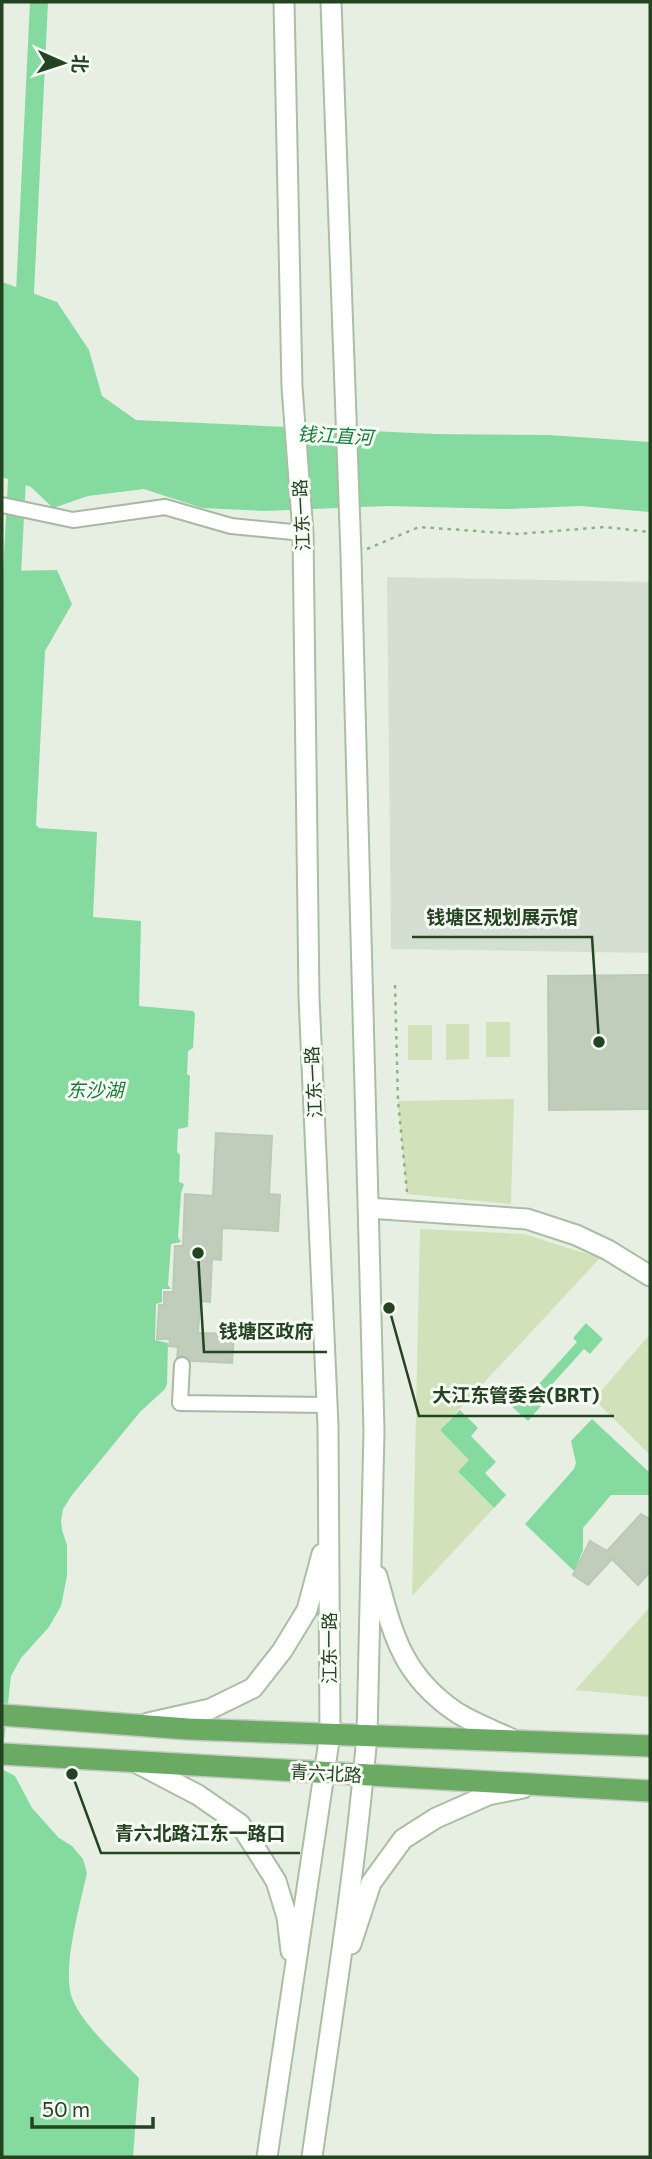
<svg xmlns="http://www.w3.org/2000/svg" width="652" height="2159" viewBox="0 0 652 2159" font-family="Commissioner,'Noto Sans SC',sans-serif">
	<rect width="100%" height="100%" fill="#e7efe3"/>
	<path fill="#d5dfd1" d="M387,577L650,582V953L391,949Z"/>
	<path fill="#d1e2ba" d="M486,1022H510V1057H486Z
		M446,1024H469V1059L446,1060Z
		M408,1025H432V1060H408Z
		M514,1099L511,1204L407,1194L398,1101Z
		M420,1229L524,1234L600,1258L440,1430L470,1461L458,1473L494,1508L412,1596Z
		M650,1334V1455L594,1399Z
		M650,1607V1697L575,1690Z"/>
	<path fill="#85daa0" d="M2,282L57,302L89,350L102,396L136,420L435,434L549,435L650,442V512L581,506L505,509L387,506L265,511L202,508L144,489L88,496L53,508L31,487L2,477Z
		M57,570L72,604L45,651L36,825L39,828L97,832L93,917L141,921L139,1006L193,1011L195,1014L193,1048L188,1051L187,1074L190,1076L188,1127L178,1129L177,1152L180,1155L179,1182L184,1184L181,1193L178,1237L181,1242L171,1244L168,1285L171,1289H162V1302L156,1304L155,1340L168,1343L167,1384L165,1389L140,1412L72,1495L63,1509L61,1521L62,1530L67,1545V1576L61,1606L49,1627L21,1658L11,1676L2,1759V757L6,739L2,694V571Z
		M586,1323L603,1339L590,1354L584,1349L536,1402L541,1406L528,1421L509,1404L522,1389L529,1395L577,1342L573,1338Z
		M460,1410L478,1428L471,1436L496,1462L485,1473L506,1495L494,1508L458,1472L469,1460L440,1430Z
		M592,1419L650,1473V1495H611L583,1528V1550L575,1570H573L525,1524L574,1469L576,1463L571,1441Z
		M2,1766V1769L15,1776L32,1808L59,1838L72,1846L83,1859L87,1873C80,1905 63,1964 71,1995C79,2022 120,2058 139,2078L133,2157H2Z"/>
	<g fill="none" stroke-linecap="round" stroke-linejoin="round">
		<path stroke="#85daa0" stroke-width="18" d="M24,313L39,2
			M11,593L18,460
			M2,795L6,704"/>
	</g>
	<path fill="#c0cdbb" stroke="#bacab5" stroke-width="2" d="M650,975V1109L549,1110L548,976Z
		M216,1133L272,1136L269,1194L280,1195L278,1231L222,1228L221,1260L212,1259L210,1302L200,1301L198,1333L234,1334L232,1363L177,1360L178,1347L169,1346L170,1339H157L159,1305H164V1292H173L175,1246H183L185,1194L213,1196Z
		M641,1514L650,1519V1572L638,1585L612,1559L588,1585L573,1575L590,1541L607,1551Z"/>
	<g fill="none" stroke-linecap="round" stroke-linejoin="round">
		<g stroke="#a9b8a5" stroke-width="18">
			<path id="street" d="M2,505L73,520L165,507L231,526L303,533
				M182,1365L180,1403L327,1405"/>
		</g>
		<g stroke="#a9bfa3" stroke-width="23">
			<path id="secondary" d="M368,1208L527,1219L576,1235L608,1250L650,1276
				M377,1576C393,1635 402,1675 456,1712C473,1723 495,1731 514,1740
				M148,1723L210,1709L253,1688L282,1651L307,1610L322,1554
				M135,1762L198,1795L240,1824L276,1881L287,1917L291,1951
				M351,1944L371,1883L403,1839L436,1818L488,1795L523,1788
				M267,2157L330,1734L328,1426L309,997L303,533L292,387L284,2
				M312,2157C332,2017 355,1876 367,1735L374,1431L351,555L331,2"/>
		</g>
		<g stroke="#c2cac1" stroke-width="24">
			<path id="primary" d="M2,1715L188,1729L650,1746
				M2,1754L650,1791"/>
		</g>
		<path stroke="#89b680" stroke-width="2.5" stroke-dasharray="3.5 5" stroke-linecap="butt" d="M367,549L419,527L518,534L605,527L650,532
			M395,985L398,1101L407,1192"/>
		<use href="#street" stroke="#fff" stroke-width="14"/>
		<use href="#secondary" stroke="#fff" stroke-width="19"/>
		<use href="#primary" stroke="#6aaa63" stroke-width="21"/>
	</g>
	<g text-anchor="middle" dominant-baseline="central" stroke-width="6" stroke-linejoin="round" paint-order="stroke">
		<g font-size="18" fill="#244320" stroke="#f7fbf5">
			<text transform="translate(301 515) rotate(-93)">江东一路</text>
			<text transform="translate(313 1082) rotate(-93)">江东一路</text>
			<text transform="translate(329 1648) rotate(-90)">江东一路</text>
			<text transform="translate(326 1773) rotate(3)">青六北路</text>
		</g>
		<g font-size="19" font-style="italic" fill="#128136" stroke="#f7fbf5">
			<text transform="translate(335 435) rotate(3)">钱江直河</text>
			<text x="95" y="1089">东沙湖</text>
		</g>
	</g>
	<path fill="none" stroke="#244320" stroke-width="2.5" d="M599 1042L592 937H412M198 1253L204 1352H327M389 1308L419 1416H614M72 1774L101 1853H300"/>
	<g fill="#244320" stroke="#f7fbf5" stroke-width="2.5">
		<circle cx="599" cy="1042" r="7"/>
		<circle cx="198" cy="1253" r="7"/>
		<circle cx="389" cy="1308" r="7"/>
		<circle cx="72" cy="1774" r="7"/>
	</g>
	<g font-size="19" text-anchor="middle" font-weight="bold" fill="#244320" stroke="#f7fbf5" stroke-width="6" stroke-linejoin="round" paint-order="stroke">
		<text x="502" y="924">钱塘区规划展示馆</text>
		<text x="266" y="1338">钱塘区政府</text>
		<text x="516" y="1402">大江东管委会(BRT)</text>
		<text x="200" y="1840">青六北路江东一路口</text>
	</g>
	<rect width="652" height="2159" fill="none" stroke="#244320" stroke-width="7"/>
	<g transform="translate(63 63) rotate(93)" stroke="#f7fbf5" stroke-width="5" paint-order="stroke">
	<path d="M0-5L12 26L0 18L-12 26Z" fill="#244320"/>
	<text y="-10" font-size="19" font-weight="bold" text-anchor="middle" fill="#244320">北</text>
	</g>
	<path d="M32 2117v10h121v-10" fill="none" stroke="#244320" stroke-width="3.5"/>
	<text x="42" y="2117" font-size="21" fill="#244320" stroke="#f7fbf5" stroke-width="5" paint-order="stroke">50 m</text>
</svg>
